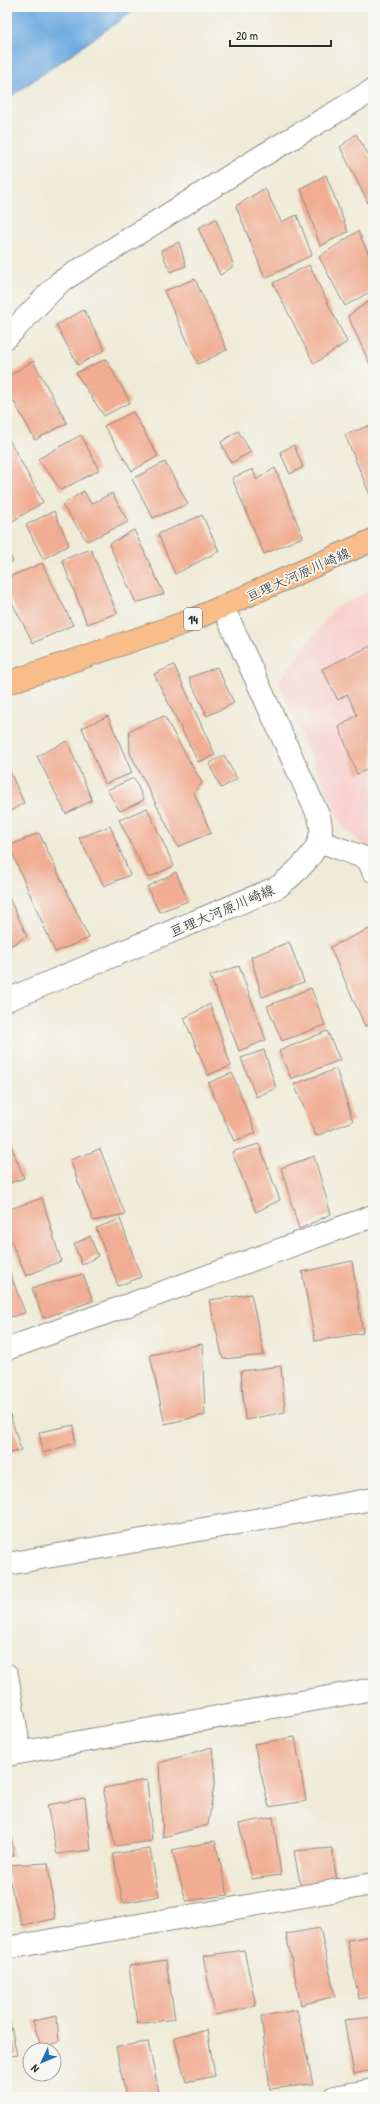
<svg xmlns="http://www.w3.org/2000/svg" width="380" height="2104" viewBox="0 0 380 2104" font-family="'Patrick Hand','Klee One',sans-serif">
	<rect width="100%" height="100%" fill="#f6f6f2"/>
	<filter id="ink" filterUnits="userSpaceOnUse"><feTurbulence type="fractalNoise" baseFrequency=".025" numOctaves="2"/><feDisplacementMap in="SourceGraphic" scale="8" xChannelSelector="R" yChannelSelector="G"/><feConvolveMatrix kernelMatrix="1 2 1 2 8 2 1 2 1" color-interpolation-filters="sRGB"/></filter>
	<filter id="wash" filterUnits="userSpaceOnUse"><feTurbulence type="fractalNoise" baseFrequency=".012" numOctaves="4" result="noise"/><feDisplacementMap in="SourceGraphic" scale="16" xChannelSelector="R" yChannelSelector="G"/><feGaussianBlur stdDeviation="0.9" result="paint"/><feColorMatrix in="noise" values="0 0 0 0 0 0 0 0 0 0 0 0 0 0 0 0 0 1.4 0 .05"/><feComposite in="paint" operator="in"/></filter>
	<g filter="url(#wash)">
		<rect width="100%" height="100%" fill="#efebd8"/>
		<path fill="#f7d0ce" d="M373,589V855L342,825L278,682L334,608Z"/>
		<path fill="#70abe1" stroke="#4e6b86" d="M7,7H139L7,99Z"/>
		<g id="blocks">
			<path fill="#f1ad93" d="M356,134L370,157L373,156V213L340,147Z
				M326,175L348,232L320,246L301,188Z
				M265,188L281,222L297,215L312,255L265,278L236,206Z
				M216,219L234,266L220,275L198,228Z
				M358,231L373,264V290L345,306L319,257Z
				M179,242L186,266L170,272L161,250Z
				M309,265L347,342L314,364L273,283Z
				M195,279L227,350L198,364L164,291Z
				M372,299L373,302V371L348,316Z
				M84,310L105,350L78,365L56,325Z
				M106,359L130,402L104,416L76,373Z
				M33,361L67,423L35,440L7,389V377Z
				M133,412L158,456L132,471L104,426Z
				M373,424V502L345,435Z
				M238,431L251,452L231,463L221,442Z
				M81,435L99,470L61,490L38,459Z
				M7,436L43,502L13,521L7,511Z
				M294,445L303,467L290,474L280,452Z
				M165,462L188,504L153,518L132,479Z
				M275,468L303,537L264,554L232,478L253,469L256,480Z
				M84,491L91,504L112,493L128,522L87,541L62,505Z
				M54,511L69,545L43,559L26,525Z
				M202,515L219,551L175,574L158,534Z
				M134,530L164,594L136,603L109,544Z
				M91,549L117,613L87,624L62,560Z
				M7,551L13,561L7,565Z
				M42,563L73,625L33,643L7,593V578Z
				M373,645V767L357,774L339,727L357,715L347,694L338,700L322,669Z
				M174,665L215,755L198,762L154,674Z
				M217,667L234,703L207,716L189,678Z
				M108,716L132,773L105,784L82,728Z
				M164,716L202,783L194,793L211,833L178,847L130,753L129,731Z
				M67,741L92,800L66,814L37,756Z
				M224,755L237,779L221,788L209,764Z
				M7,765L24,803L7,813Z
				M134,778L144,800L120,811L107,790Z
				M147,808L174,866L148,878L119,820Z
				M110,826L130,875L104,886L79,838Z
				M39,833L89,938L55,952L9,846Z
				M176,872L188,901L159,912L147,887Z
				M7,894L27,936L7,948Z
				M369,929L373,938V1022L365,1026L330,947Z
				M289,942L304,982L262,997L251,957Z
				M239,966L266,1040L239,1051L210,976Z
				M311,988L325,1025L282,1041L267,1006Z
				M210,1004L231,1066L208,1075L184,1018Z
				M327,1031L340,1060L291,1079L279,1051Z
				M264,1050L276,1088L256,1097L241,1058Z
				M336,1069L353,1121L316,1136L294,1084Z
				M232,1073L256,1133L234,1141L208,1083Z
				M7,1136L24,1178L7,1184Z
				M259,1144L280,1200L256,1212L232,1152Z
				M100,1149L125,1214L93,1221L70,1160Z
				M314,1156L331,1214L299,1229L281,1168Z
				M42,1198L61,1261L26,1276L7,1232V1210Z
				M120,1219L141,1277L118,1286L96,1228Z
				M90,1236L98,1256L82,1265L74,1244Z
				M352,1261L363,1333L315,1341L302,1272Z
				M7,1265L25,1313L7,1318Z
				M83,1274L93,1301L43,1318L32,1288Z
				M251,1294L264,1355L223,1359L209,1300Z
				M202,1344L205,1415L165,1424L150,1355Z
				M281,1366L285,1412L245,1420L241,1371Z
				M7,1405L21,1450L7,1454Z
				M74,1425L75,1443L43,1453L39,1432Z
				M295,1737L306,1801L269,1807L254,1744Z
				M212,1747L215,1779L208,1825L163,1837L159,1763Z
				M147,1780L152,1841L115,1846L103,1788Z
				M85,1798L91,1850L57,1854L47,1805Z
				M7,1809L14,1856L7,1857Z
				M273,1817L281,1875L252,1879L239,1824Z
				M215,1841L228,1895L186,1901L172,1850Z
				M332,1848L337,1882L301,1888L294,1851Z
				M150,1849L159,1896L123,1903L113,1854Z
				M48,1863L55,1919L22,1925L7,1872V1865Z
				M320,1928L335,1996L301,2005L286,1934Z
				M373,1936V1996L359,1999L347,1940Z
				M244,1950L256,2006L215,2015L203,1956Z
				M166,1960L175,2019L137,2024L129,1966Z
				M7,2008L17,2055L7,2057Z
				M297,2010L313,2084L270,2089L261,2016Z
				M57,2016L59,2042L41,2047L33,2021Z
				M373,2017V2070L354,2074L344,2020Z
				M207,2030L215,2076L186,2082L174,2037Z
				M148,2042L159,2092L137,2097H126L116,2047Z"/>
		</g>
	</g>
	<g filter="url(#ink)">
		<use href="#blocks" fill-opacity="0" stroke="#8d8b82" stroke-width="1"/>
		<g fill="none" stroke-linecap="round" stroke-linejoin="round">
			<g stroke="#8d8b82" stroke-width="24">
				<path id="minor" d="M7,337L60,282L262,156L373,90
					M319,841L368,859L373,871
					M7,1349L373,1216
					M7,1564L373,1499
					M7,1675L20,1752
					M7,1755L373,1689
					M7,1948L373,1884
					M334,2097L373,2090"/>
			</g>
			<g stroke="#8d8b82" stroke-width="24">
				<path id="tertiary" d="M7,1000L278,887C293,875 322,851 321,829C321,825 320,821 319,817L223,607"/>
			</g>
			<g stroke="#8d8b82" stroke-width="24">
				<path id="primary" d="M7,683L190,621L373,540"/>
			</g>
			<use href="#minor" stroke="#fff" stroke-width="22"/>
			<use href="#tertiary" stroke="#fff" stroke-width="22"/>
			<use href="#primary" stroke="#f8bd89" stroke-width="22"/>
		</g>
	</g>
	<g text-anchor="middle" dominant-baseline="central" stroke-width="3.5" stroke-linejoin="round" paint-order="stroke">
		<rect fill="#f6f6f2" stroke="#686867" stroke-width="1" x="184" y="608" width="18" height="22" rx="3"/>
		<g font-size="13" font-weight="bold" fill="#2b2b2b">
			<text x="193" y="619">14</text>
		</g>
		<g font-size="14" fill="#2b2b2b" stroke="#f6f6f2">
			<text transform="translate(298 574) rotate(-24)">亘理大河原川崎線</text>
			<text transform="translate(222 910) rotate(-23)">亘理大河原川崎線</text>
		</g>
	</g>
	<rect width="380" height="2104" fill="none" stroke="#f6f6f2" stroke-width="24"/>
	<g transform="translate(42 2062) rotate(226)"><circle r="19" fill="#f6f6f2" stroke="#a5a5a2"/>
	<path d="M0-3L7 15L0 10L-7 15Z" fill="#1f6fb2"/>
	<text y="-6" font-size="11" font-weight="bold" text-anchor="middle" fill="#2b2b2b">N</text>
	</g>
	<path d="M230 40v6h101v-6" fill="none" stroke="#2b2b2b" stroke-width="2"/>
	<text x="236" y="40" font-size="12" fill="#2b2b2b" stroke="#f6f6f2" stroke-width="3" paint-order="stroke">20 m</text>
</svg>
